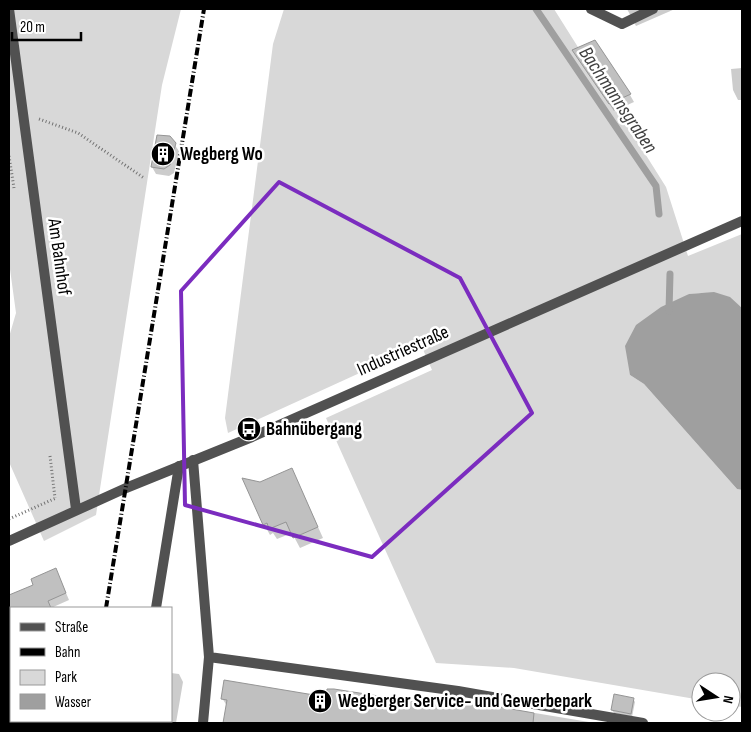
<svg xmlns="http://www.w3.org/2000/svg" width="751" height="732" viewBox="0 0 751 732" font-family="'Sofia Sans Condensed',sans-serif">
	<rect width="100%" height="100%" fill="#fff"/>
	<path fill="#d8d8d8" d="M9,9H181L162,85L96,515L44,541L9,462V337L16,313L9,262Z
		M284,9H554L666,187L688,256L742,234V308C723,291 714,292 689,294L630,375L644,384L737,489L742,490V707L731,705V682H701V700L514,668L436,663L326,418L432,370L421,345L228,433L225,418L273,44Z"/>
	<path fill="#9f9f9f" d="M714,292L730,297L742,308V490L737,489L644,384L630,375L625,346L636,325L661,307L689,294Z"/>
	<path fill="#0003" d="M627,9H675L636,26Z
		M595,41L630,95L634,102L614,111L578,57Z
		M742,68V100H738L733,90L731,69Z
		M174,144L179,151L174,173L169,176L156,174L152,167Z
		M292,469L323,538L300,548L292,533L277,539L273,533L270,535L264,524L260,484Z
		M59,576L69,600L51,608H11V639L9,640V596Z
		M171,673L179,674L183,682L176,723H151L150,721H171Z
		M222,698H327L449,708L450,699L595,723H224L227,706Z
		M633,699L635,702L632,717L614,713L612,710Z"/>
	<g fill="none" stroke-linecap="round" stroke-linejoin="round">
		<path stroke="#9f9f9f" stroke-width="7" d="M536,9L656,186L659,214
			M669,311L670,274"/>
	</g>
	<path fill="#c0c0c0" stroke="#959595" d="M595,40L631,94L609,104L572,50Z
		M157,135L170,136L176,143L170,165L164,169L151,167Z
		M292,468L318,527L293,538L286,522L269,529L267,523L263,525L242,478L260,482Z
		M56,568L66,593L48,601L51,608H9V595L33,585L31,579Z
		M224,680L326,697L327,689H334L448,707L449,698L534,713L533,723H223L227,700L221,699Z
		M614,694L634,698L631,714L611,710Z"/>
	<g fill="none" stroke-linecap="round" stroke-linejoin="round">
		<path stroke="#737373" stroke-width="3" stroke-dasharray="1 2.5" stroke-linecap="butt" d="M39,119L78,133L144,178
			M9,156L14,188
			M50,456L55,498
			M9,519L56,498"/>
		<path stroke="#515151" stroke-width="10" d="M591,9L622,24L653,9
			M193,460L209,657L203,723
			M156,608L179,466
			M209,657L458,691L643,723
			M138,723V721"/>
		<path stroke="#515151" stroke-width="10" d="M9,9L76,509
			M9,541L126,488L252,437L742,221"/>
		<path stroke="#000" stroke-width="4" stroke-dasharray="8 2.5 1 2.5" stroke-linecap="butt" d="M106,608L204,9
			M88,723L89,721"/>
	</g>
	<path fill="none" stroke="#7b2cbf" stroke-width="4" stroke-linejoin="round" d="M279,182L460,278L532,413L372,557L185,505L181,291Z"/>
	<defs>
		<g id="building-disc" transform="scale(1.25)"><circle r="9.5" fill="#000" stroke="#fff"/><path d="M-4-6H4V6H1V3H-1V6H-4ZM-2.5-4.3h1.7v1.8h-1.7ZM.8-4.3h1.7v1.8H.8ZM-2.5-1h1.7V.8h-1.7ZM.8-1h1.7V.8H.8Z" fill="#fff"/></g>
		<g id="bus-disc" transform="scale(1.25)"><circle r="9.5" fill="#000" stroke="#fff"/><path d="M-5-6H5V4H4V6H2V4H-2V6H-4V4H-5ZM-3.5-4V0h7V-4ZM-3.5 1.2v1.5H-2V1.2ZM2 1.2v1.5H3.5V1.2Z" fill="#fff"/></g>
	</defs>
	<g fill-rule="evenodd">
		<use href="#building-disc" x="163" y="154"/>
		<use href="#bus-disc" x="249" y="429"/>
		<use href="#building-disc" x="320" y="701"/>
	</g>
	<g text-anchor="middle" dominant-baseline="central" stroke-width="5" stroke-linejoin="round" paint-order="stroke">
		<g font-size="19" font-weight="bold" fill="#000" stroke="#fff" text-anchor="start">
			<text x="180" y="154">Wegberg Wo</text>
			<text x="266" y="429">Bahnübergang</text>
			<text x="338" y="701">Wegberger Service- und Gewerbepark</text>
		</g>
		<g font-size="19" fill="#000" stroke="#fff">
			<text transform="translate(59 257) rotate(82)">Am Bahnhof</text>
			<text transform="translate(403 351) rotate(-24)">Industriestraße</text>
		</g>
		<g font-size="20" font-style="italic" fill="#404040" stroke="#fff">
			<text transform="translate(618 100) rotate(56)">Bachmannsgraben</text>
		</g>
	</g>
	<rect width="751" height="732" fill="none" stroke="#000000" stroke-width="20"/>
	<rect x="10" y="607" width="162" height="115" fill="#ffffff" stroke="#999999"/>
	<rect x="20" y="623" width="25" height="8" fill="#515151" stroke="#999999"/>
	<text x="55" y="632" font-size="15" fill="#000000">Straße</text>
	<rect x="20" y="648" width="25" height="8" fill="#000000" stroke="#999999"/>
	<text x="55" y="657" font-size="15" fill="#000000">Bahn</text>
	<rect x="20" y="670" width="25" height="15" fill="#d8d8d8" stroke="#999999"/>
	<text x="55" y="682" font-size="15" fill="#000000">Park</text>
	<rect x="20" y="694" width="25" height="15" fill="#9f9f9f" stroke="#999999"/>
	<text x="55" y="707" font-size="15" fill="#000000">Wasser</text>
	<g transform="translate(716 697) rotate(102)"><circle r="24" fill="#ffffff" stroke="#999999"/>
	<path d="M0-4L9 19L0 12L-9 19Z" fill="#000000"/>
	<text y="-8" font-size="14" font-weight="bold" text-anchor="middle" fill="#000000">N</text>
	</g>
	<path d="M12 32v8h69v-8" fill="none" stroke="#000000" stroke-width="2.5"/>
	<text x="20" y="32" font-size="15" fill="#000000" stroke="#ffffff" stroke-width="4" paint-order="stroke">20 m</text>
</svg>
